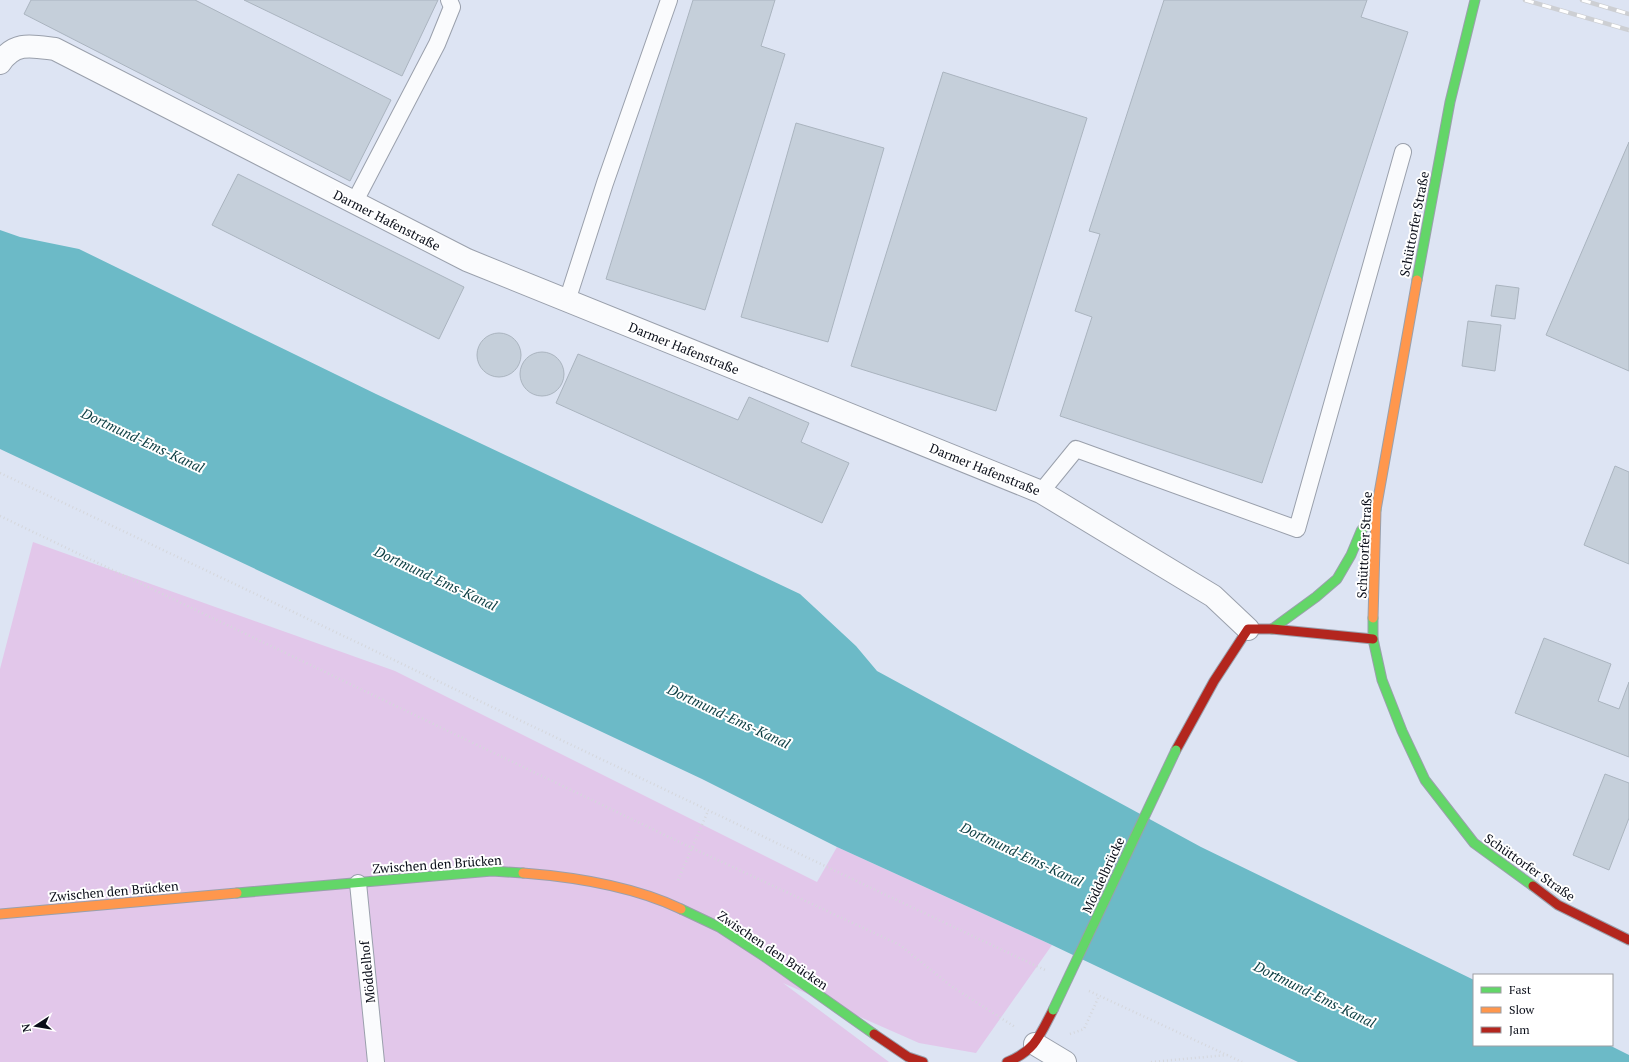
<svg xmlns="http://www.w3.org/2000/svg" width="1629" height="1062" viewBox="0 0 1629 1062" font-family="'PT Serif',serif">
	<rect width="100%" height="100%" fill="#dde4f3"/>
	<path fill="#e2c7ea" d="M33,542L395,671L817,882L837,847L1052,945L976,1053L919,1043L783,983L889,1062H0V669Z"/>
	<path fill="#6cbac7" d="M0,230L20,237L79,249L376,394L800,594L856,646L877,671L1201,847L1474,980V1045H1609L1629,1055V1062H1298L1052,945L837,847L702,779L0,449Z"/>
	<path fill="#c5cfda" stroke="#aab4bf" d="M31,0H195L391,100L350,181L24,14Z
		M244,0H438L402,76Z
		M693,0H775L761,46L785,54L705,310L606,279Z
		M1164,0H1367L1361,17L1408,32L1262,483L1060,416L1092,317L1075,311L1100,234L1089,231Z
		M943,72L1087,118L996,411L851,366Z
		M796,123L884,148L828,342L741,317Z
		M1629,142V371L1546,335Z
		M238,174L464,287L439,339L212,225Z
		M1496,285L1519,288L1515,319L1491,316Z
		M1468,321L1501,325L1495,371L1462,366Z
		M477 355a22 22 0 1 1 44 0a22 22 0 1 1-44 0Z
		M520 374a22 22 0 1 1 44 0a22 22 0 1 1-44 0Z
		M578,354L738,420L749,397L809,423L801,442L849,463L822,523L556,403Z
		M1615,466L1629,472V564L1584,545Z
		M1544,638L1611,664L1598,701L1619,709L1629,682V757L1515,713Z
		M1605,774L1629,783V818L1609,870L1573,855Z"/>
	<g fill="none" stroke-linecap="round" stroke-linejoin="round">
		<g stroke="#9aa0ac" stroke-width="18">
			<path id="lane" d="M354,203L437,44L452,7L449,0
				M567,301L605,183L669,0
				M1041,492L1076,449L1297,529L1403,152
				M358,883L376,1062"/>
		</g>
		<g stroke="#9aa0ac" stroke-width="24">
			<path id="street" d="M0,63C15,41 32,46 55,49L467,260L1041,492L1213,596L1248,629
				M1035,1044L1065,1062"/>
		</g>
		<g stroke="#9aa0ac" stroke-width="11">
			<path id="fast" d="M1417,280L1450,102L1475,0
				M1373,618V639L1382,680L1402,731L1425,780L1474,843L1533,886
				M1272,629L1316,597L1337,579L1351,555L1361,531L1376,510
				M237,893L492,871L523,873
				M681,909L719,927L765,957L874,1034"/>
		</g>
		<g stroke="#9aa0ac" stroke-width="11">
			<path id="slow" d="M1373,618L1376,510L1417,280
				M523,873C575,877 633,886 681,909
				M0,914L237,893"/>
		</g>
		<g stroke="#9aa0ac" stroke-width="11">
			<path id="jam" d="M1176,750L1214,681L1248,629H1272L1373,639
				M1533,886L1558,905L1629,940
				M874,1034L908,1057L923,1062
				M1007,1062C1035,1051 1040,1035 1053,1010"/>
		</g>
		<path stroke="#d5d7dc" stroke-width="2.5" stroke-dasharray="1 3" stroke-linecap="butt" d="M0,473C349,637 696,806 1045,970
			M0,516L692,848L900,945L951,986L1015,1027
			M678,880L708,811
			M1089,991L1242,1062
			M1070,1034L1084,1029L1099,996
			M1151,1062L1227,1055"/>
		<use href="#lane" stroke="#fafbfd" stroke-width="16"/>
		<use href="#street" stroke="#fafbfd" stroke-width="22"/>
		<use href="#fast" stroke="#63d668" stroke-width="9"/>
		<use href="#slow" stroke="#ff974d" stroke-width="9"/>
		<use href="#jam" stroke="#b3261e" stroke-width="9"/>
		<g stroke="#cdcfd3" stroke-width="4.5">
			<path id="rail" d="M1525,0L1629,30
				M1582,0L1629,14"/>
		</g>
		<use href="#rail" stroke="#fff" stroke-width="3" stroke-dasharray="9" stroke-linecap="butt"/>
		<g stroke="#9aa0ac" stroke-width="11" stroke-linecap="butt">
			<path id="fast-bridge" d="M1053,1010L1176,750"/>
		</g>
		<use href="#fast-bridge" stroke="#63d668" stroke-width="9"/>
	</g>
	<g text-anchor="middle" dominant-baseline="central" stroke-width="4" stroke-linejoin="round" paint-order="stroke">
		<g font-size="13" fill="#090d18" stroke="#fff">
			<text transform="translate(387 220) rotate(27)">Darmer Hafenstraße</text>
			<text transform="translate(1414 224) rotate(-79)">Schüttorfer Straße</text>
			<text transform="translate(684 348) rotate(22)">Darmer Hafenstraße</text>
			<text transform="translate(985 469) rotate(22)">Darmer Hafenstraße</text>
			<text transform="translate(1364 545) rotate(-87)">Schüttorfer Straße</text>
			<text transform="translate(437 864) rotate(-4)">Zwischen den Brücken</text>
			<text transform="translate(1530 867) rotate(35)">Schüttorfer Straße</text>
			<text transform="translate(1103 875) rotate(-65)">Möddelbrücke</text>
			<text transform="translate(114 891) rotate(-5)">Zwischen den Brücken</text>
			<text transform="translate(773 950) rotate(34)">Zwischen den Brücken</text>
			<text transform="translate(367 972) rotate(-96)">Möddelhof</text>
		</g>
		<g font-size="14" font-style="italic" fill="#0f4045" stroke="#fff">
			<text transform="translate(143 440) rotate(25)">Dortmund-Ems-Kanal</text>
			<text transform="translate(436 578) rotate(25)">Dortmund-Ems-Kanal</text>
			<text transform="translate(729 716) rotate(25)">Dortmund-Ems-Kanal</text>
			<text transform="translate(1022 854) rotate(25)">Dortmund-Ems-Kanal</text>
			<text transform="translate(1315 994) rotate(26)">Dortmund-Ems-Kanal</text>
		</g>
	</g>
	<rect x="1473" y="974" width="140" height="72" fill="#ffffff" stroke="#9d9ea3"/>
	<rect x="1481" y="987" width="20" height="6" fill="#63d668" stroke="#9d9ea3"/>
	<text x="1509" y="994" font-size="12" fill="#090d18">Fast</text>
	<rect x="1481" y="1007" width="20" height="6" fill="#ff974d" stroke="#9d9ea3"/>
	<text x="1509" y="1014" font-size="12" fill="#090d18">Slow</text>
	<rect x="1481" y="1027" width="20" height="6" fill="#b3261e" stroke="#9d9ea3"/>
	<text x="1509" y="1034" font-size="12" fill="#090d18">Jam</text>
	<g transform="translate(36 1026) rotate(258)" stroke="#ffffff" stroke-width="3" paint-order="stroke">
	<path d="M0-3L7 15L0 10L-7 15Z" fill="#090d18"/>
	<text y="-6" font-size="11" font-weight="bold" text-anchor="middle" fill="#090d18">N</text>
	</g>
</svg>
